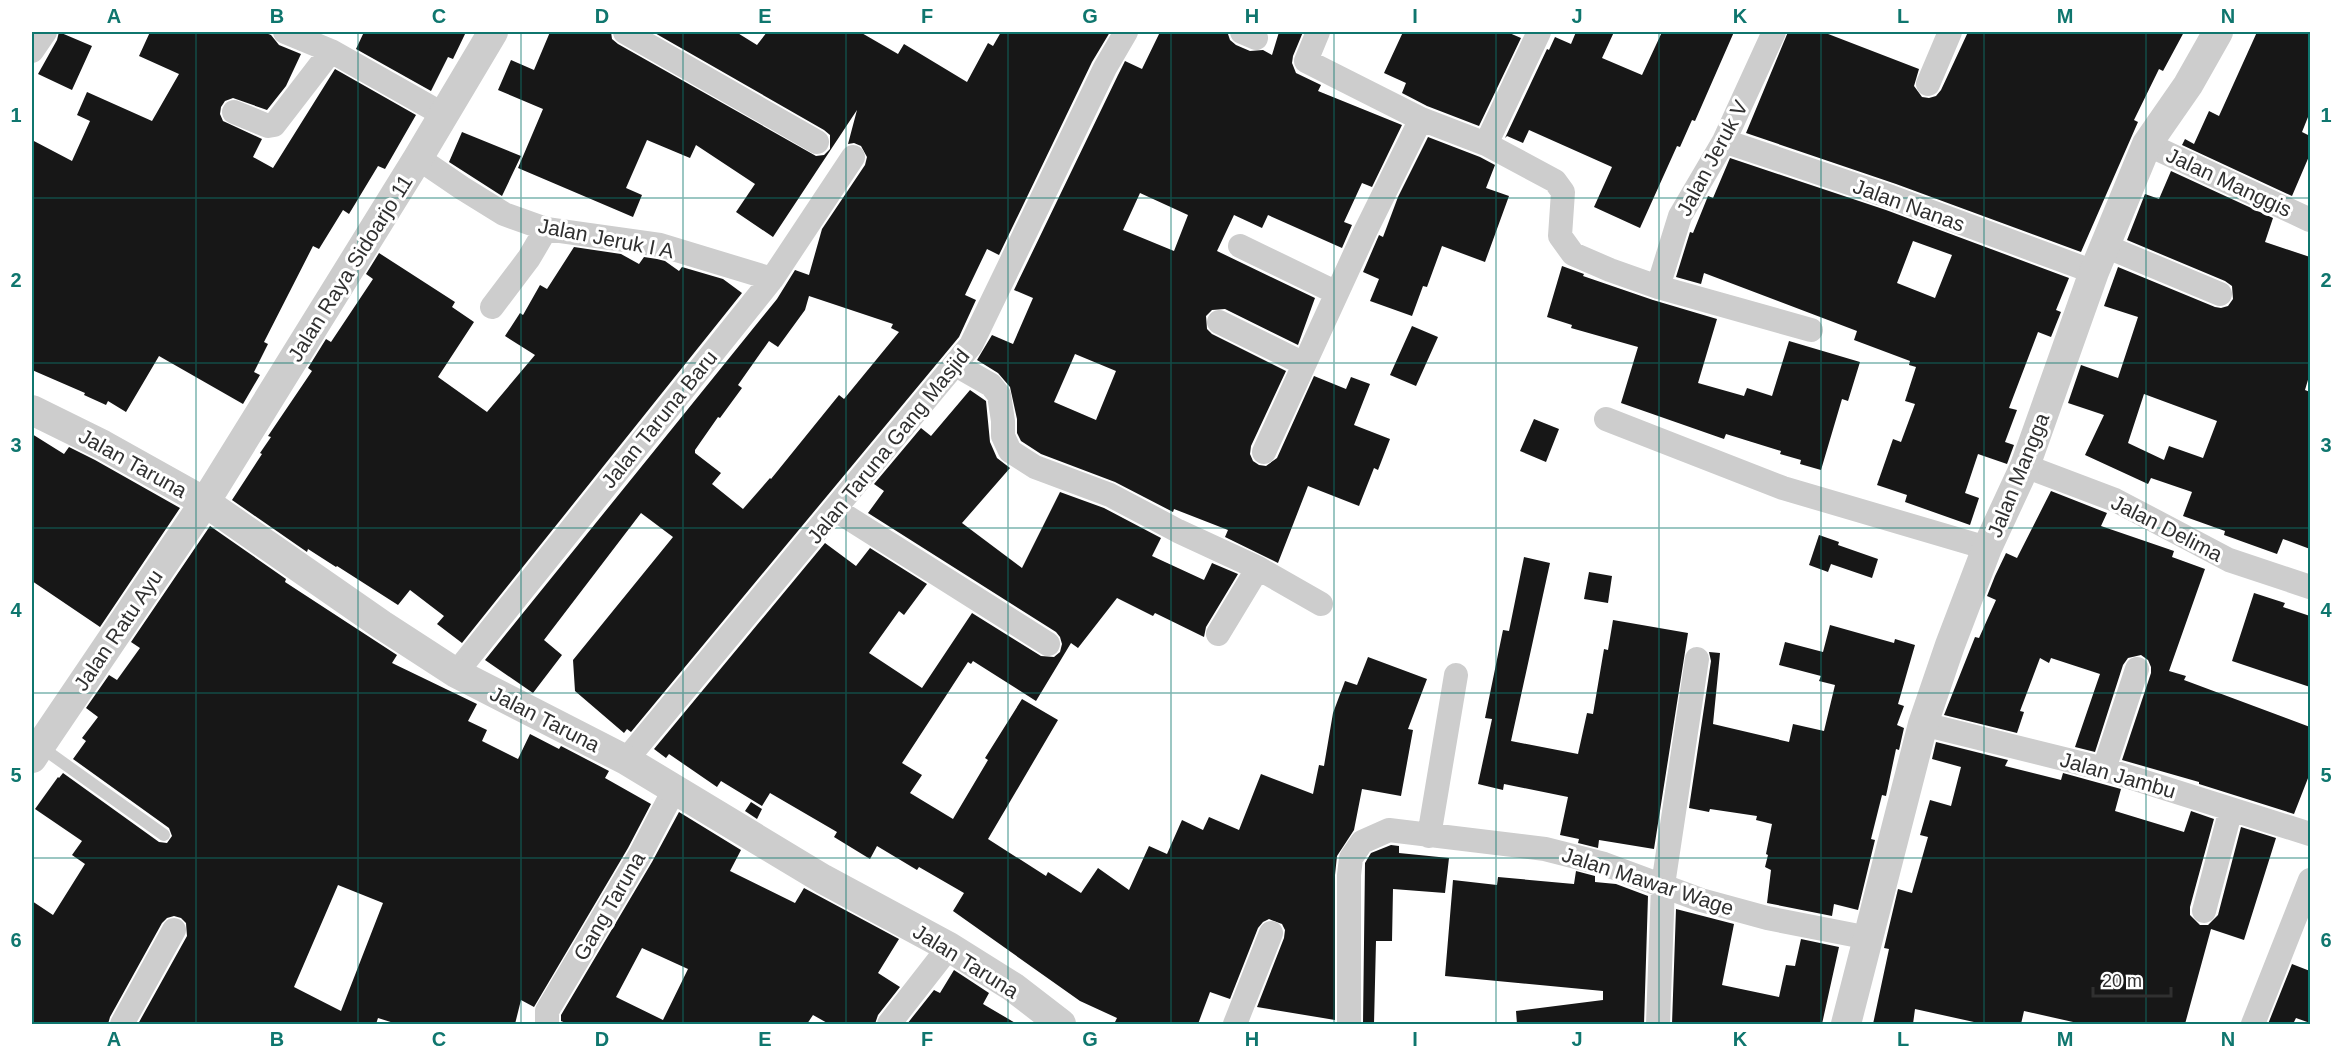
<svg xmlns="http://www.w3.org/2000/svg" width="2342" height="1056" viewBox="0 0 2342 1056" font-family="Helvetica,sans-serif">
	<rect width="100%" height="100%" fill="#fff"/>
	<path fill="#171717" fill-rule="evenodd" d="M59,32L92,46L72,90L38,74L57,40Z
		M150,32H263L271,35L279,45L301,54L286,86L267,110L233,98L225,101L221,107L220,114L223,121L262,139L253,157L273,168L335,69L416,115L385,169L378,166L349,214L343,210L319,249L313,246L264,342L268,344L254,372L260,375L243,404L159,356L126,412L108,401L106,405L84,395L85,393L32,370V140L72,161L90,121L77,115L87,92L152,121L179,74L139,56Z
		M364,32H466L453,59L448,57L431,91L356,49Z
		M550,32H611L612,39L618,44L816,156L824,155L830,149V135L824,130L653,32H736L757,45L767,32H860L898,54L904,44L967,82L988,43L993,46L1001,32H1110L1092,62L999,255L987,249L965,295L976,300L959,337L631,732L627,729L624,733L575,691L573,660L673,537L641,513L544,640L562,655L533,693L485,660L777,299L795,270L809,275L822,229L865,165L867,157L861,146L854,143L848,144L857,110L773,237L736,212L755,184L696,145L690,158L647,140L626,188L642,195L633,217L518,168L543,109L498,90L511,60L534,70ZM809,296L893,324L891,328L899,332L844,399L839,395L771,479L770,478L743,509L712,484L721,473L695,453V450L718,417L720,418L742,388L738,385L769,341L778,347L805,310Z
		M1160,32H1224L1228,34L1230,40L1236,45L1250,51L1263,50L1272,55L1279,32H1303L1293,56L1292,63L1296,73L1321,85L1318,91L1402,125L1372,187L1362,183L1344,222L1352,225L1342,248L1268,215L1262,228L1234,215L1217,251L1315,298L1298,345L1225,309L1212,310L1206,316L1207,329L1212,334L1286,371L1251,446L1250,454L1253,461L1259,465L1266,466L1277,458L1314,376L1346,389L1351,377L1370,384L1354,425L1390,439L1378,470L1374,468L1359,506L1308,486L1278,563L1225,537L1228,530L1174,509L1173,512L1115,482L1041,454L1021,441L1017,433V419L1010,387L998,373L977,360L992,335L1013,344L1033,298L1014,290L1118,75L1125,61L1142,69ZM1140,193L1188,215L1174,251L1123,230ZM1075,354L1116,371L1096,420L1054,402Z
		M1403,32H1507L1521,38L1479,126L1427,106L1402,93L1406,83L1384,73Z
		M1576,32H1614L1602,58L1642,75L1662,32H1734L1695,121L1692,120L1680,147L1677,146L1640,228L1594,207L1612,167L1529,130L1523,143L1507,136L1505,138L1547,49L1549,50L1555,37L1571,44Z
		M1788,32H1823L1919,69L1914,86L1922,97L1929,98L1936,96L1941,90L1968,32H2184L2163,71L2159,69L2134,120L2138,122L2081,252L1896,184L1746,133Z
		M2257,32H2310V112L2302,132L2310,136V154L2292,196L2182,145L2185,139L2194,144L2209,111L2219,116Z
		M462,132L521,156L502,196L449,162Z
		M1428,137L1480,157L1495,165L1486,188L1509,196L1485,262L1442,246L1427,287L1423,286L1412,316L1370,301L1379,279L1363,272L1379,235L1383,237L1398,197Z
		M1730,158L1886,210L2069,278L2056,310L2061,312L2051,337L2038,332L2009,408L2017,410L2005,442L2014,445L2007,464L1978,454L1965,493L1979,498L1970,525L1905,502L1907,495L1877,485L1893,439L1901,442L1915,404L1905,401L1916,367L1909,365L1910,361L1854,340L1857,331L1704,273L1701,284L1676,277L1690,232L1693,233L1708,196L1713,198ZM1913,241L1952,255L1935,298L1897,283Z
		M2171,171L2273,218L2265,242L2310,257V373L2305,390L2310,392V549L2283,539L2277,554L2224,535L2225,531L2183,516L2192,492L2151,478L2148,484L2085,455L2104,415L2068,403L2081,365L2118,378L2138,317L2104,306L2118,267L2215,307L2221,308L2228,306L2233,299L2232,286L2225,281L2127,240L2145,194L2159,199ZM2144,394L2217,421L2203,458L2169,446L2164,460L2128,443Z
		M574,247L621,254L639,264L644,257L657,259L665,261L679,271L682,267L723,279L742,293L462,643L437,624L444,616L410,590L398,605L337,566L336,567L308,549L307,552L232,500L262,454L260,453L271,437L268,436L312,371L308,368L326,339L331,342L373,279L366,274L379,253L455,302L452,307L474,322L438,377L487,412L535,355L505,336L520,313L523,315L540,285L547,289Z
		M1562,266L1584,274L1583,276L1653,300L1717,319L1698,383L1744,396L1747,388L1772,396L1789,341L1860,362L1848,401L1842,399L1821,470L1800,464L1801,460L1780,454L1781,451L1726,434L1724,439L1621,403L1638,347L1571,328L1572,325L1547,317Z
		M1412,326L1438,337L1416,386L1390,375Z
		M970,390L986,401L990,442L997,458L1010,468L962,523L1022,568L1060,492L1104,508L1161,538L1152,556L1204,580L1212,563L1238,574L1206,627L1204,637L1155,613L1153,616L1117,598L1078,648L1071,643L1036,701L973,661L971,664L968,662L902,763L922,775L910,793L953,819L988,760L985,758L1022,699L1058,720L988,839L1046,876L1048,872L1081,893L1098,868L1129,890L1149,846L1167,854L1182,820L1203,830L1209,817L1239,830L1261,774L1313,794L1319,765L1324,766L1333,713L1345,681L1357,685L1368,657L1427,679L1408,729L1413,730L1401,796L1362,789L1354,830L1337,856L1335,875V1020L1257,1007L1284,938L1285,930L1282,924L1269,919L1263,922L1258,928L1230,999L1210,992L1198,1024H1114L1117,1018L1080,1001L953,911L964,893L919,867L917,870L877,846L870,859L834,837L837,832L770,793L762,806L721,781L717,787L669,754L666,758L654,749L825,543L856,566L870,548L927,584L904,615L899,611L869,653L922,688L972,613L1041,656L1054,657L1060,652L1062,644L1060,637L1056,632L868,513L884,491L874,484L921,428L931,436Z
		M1534,419L1559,429L1546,462L1520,451Z
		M32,434L64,454L69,447L95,460L180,508L100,627L32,581Z
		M2051,491L2107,513L2101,526L2174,551L2172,557L2205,569L2169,671L2186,676L2184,680L2310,727V773L2294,814L2199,784V782L2122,760L2151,673V667L2148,660L2141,655L2128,658L2123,665L2095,752L2075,747L2100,674L2051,658L2049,663L2040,658L2020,711L2024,712L2017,733L1944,715L1975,637L1979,638L1996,600L1987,596L1995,576L2006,553L2017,558Z
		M210,526L286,579L285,582L397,655L392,663L477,704L468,721L487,730L482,741L518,759L530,734L559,749L561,746L609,771L605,778L651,804L628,848L534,1007L521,1000L515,1024H397L378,1018L376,1024H138L187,936L186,923L181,918L174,916L167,918L162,923L110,1017L108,1024H32V901L53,915L85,864L72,855L82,841L35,809L58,777L59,778L63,773L159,842L167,843L172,836L169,828L73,759L86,741L82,738L98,717L86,708L109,675L117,680L140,648L131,642ZM338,885L383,903L341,1011L294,987Z
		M1819,535L1839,542L1838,545L1878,559L1872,578L1831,564L1828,572L1809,565Z
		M1524,557L1550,563L1511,741L1578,754L1587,713L1593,714L1604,649L1608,650L1613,620L1688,633L1654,849L1599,840L1598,848L1578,843L1579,839L1560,835L1568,797L1504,784L1503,790L1478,784L1492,719L1485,718L1503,630L1509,631Z
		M1589,572L1612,576L1608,603L1584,599Z
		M2254,593L2285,603L2283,607L2310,616V687L2232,661Z
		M1830,625L1894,643L1895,639L1915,645L1898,704L1904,706L1897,725L1904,728L1899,750L1896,749L1886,796L1882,795L1871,839L1875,840L1858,910L1834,904L1832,916L1767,903L1771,870L1765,867L1768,855L1766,854L1772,824L1756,820L1757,816L1710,809L1709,812L1689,808L1711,661L1709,652L1720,653L1713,724L1789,742L1793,724L1824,731L1835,685L1819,681L1821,676L1779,665L1785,642L1823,652Z
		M1936,742L2008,760L2005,766L2061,780L2063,773L2121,789L2115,811L2184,832L2191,811L2214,819L2190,907V915L2200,925H2208L2218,915L2241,827L2276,838L2244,940L2211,929L2185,1024H2082L2024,1011L2021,1024H1983L1915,1009L1913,1024H1873L1889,949L1884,948L1898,889L1912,893L1928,837L1920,835L1930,800L1951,806L1961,767L1932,759Z
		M751,802L762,809L757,819L745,811Z
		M679,812L741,850L730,871L795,903L804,888L899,939L878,973L900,987L878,1015L875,1024H829L813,1015L807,1024H568L561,1021V1015L652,862ZM642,948L688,969L663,1020L616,997Z
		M1391,845L1399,846V853L1449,858L1445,893L1393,889L1392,941H1376L1374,1024H1363L1365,863L1371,853Z
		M1576,871L1595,876V882L1616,884L1648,896L1644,1024H1517L1516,1011L1603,1000V991L1445,976L1453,880L1497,885L1498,877L1574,884Z
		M1676,909L1734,924L1722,985L1779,997L1786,965L1795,966L1801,939L1839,947L1822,1024H1672Z
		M2292,964L2310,971V1023L2296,1018L2293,1024H2268Z
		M954,970L989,993L983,1004L1017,1024H907L934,990L940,993Z"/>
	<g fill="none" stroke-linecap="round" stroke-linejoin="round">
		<path stroke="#cdcdcd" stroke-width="12" d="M41,747L164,835"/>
		<path stroke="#cdcdcd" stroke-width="24" d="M285,32L331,51L444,115
			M625,32L817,142
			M1242,32L1256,38
			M1318,32L1306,61L1421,119L1486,144L1555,181L1563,192L1560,236L1573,254L1610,270L1658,287L1811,330
			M32,51L45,32
			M1928,84L1950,32
			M234,112L268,126L274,125L331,51
			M1724,141L1891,197L2094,272
			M1486,144L1539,32
			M2147,144L2310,220
			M418,158L462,188L504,214L546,229L660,245L772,279
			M1240,246L1337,293
			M2105,246L2220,294
			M1658,287L1680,216L1724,141L1774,32
			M492,307L529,258L546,229
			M1219,322L1304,364
			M956,365L991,385L999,395L1003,421V436L1010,451L1035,467L1110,495L1178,531L1258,568L1218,634
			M1606,419L1783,488L1987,548
			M1264,452L1365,232L1421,119
			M2025,466L2115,500L2229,560L2310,587
			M836,510L1048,644
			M1258,568L1321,604
			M456,673L772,279L853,157
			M1923,724L2104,769L2310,834
			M626,760L971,345L1105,68L1126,32
			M2104,769L2137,669
			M1429,836L1456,675
			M2204,911L2231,809
			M122,1024L174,930
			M547,1024V1011L640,855L675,788
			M889,1024L949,947
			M1235,1024L1271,933
			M1349,1024V875L1351,858L1362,842L1389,830L1545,849L1604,864L1701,900L1767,918L1869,938
			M1658,1024L1663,885L1697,659
			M2253,1024L2310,880"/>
		<path stroke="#cdcdcd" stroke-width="30" d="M32,410L103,445L205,502L382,625L456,673L626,760L823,879L949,947L1013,987L1061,1024
			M32,758L205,502L418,158L493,32
			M1846,1024L1923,724L1950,645L1987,548L2025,466L2094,272L2147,144L2188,85L2218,32"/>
	</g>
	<path fill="none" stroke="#0f766e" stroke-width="1.5" stroke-opacity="0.55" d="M196,32V1024M358,32V1024M521,32V1024M683,32V1024M846,32V1024M1008,32V1024M1171,32V1024M1334,32V1024M1496,32V1024M1659,32V1024M1821,32V1024M1984,32V1024M2146,32V1024M32,198H2310M32,363H2310M32,528H2310M32,693H2310M32,858H2310"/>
	<g text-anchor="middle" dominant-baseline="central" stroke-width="6" stroke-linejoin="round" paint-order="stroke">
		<g font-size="21" fill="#303030" stroke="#fff">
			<text transform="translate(1712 158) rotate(-62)">Jalan Jeruk V</text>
			<text transform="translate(2229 182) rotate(25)">Jalan Manggis</text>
			<text transform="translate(1909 205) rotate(20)">Jalan Nanas</text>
			<text transform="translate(606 238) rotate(11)">Jalan Jeruk I A</text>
			<text transform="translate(350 268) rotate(-58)">Jalan Raya Sidoarjo 11</text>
			<text transform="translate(659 419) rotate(-51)">Jalan Taruna Baru</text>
			<text transform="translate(888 446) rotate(-51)">Jalan Taruna Gang Masjid</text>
			<text transform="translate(133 463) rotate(29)">Jalan Taruna</text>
			<text transform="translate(2018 475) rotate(-68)">Jalan Mangga</text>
			<text transform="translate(2167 528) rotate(27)">Jalan Delima</text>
			<text transform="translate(118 630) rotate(-56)">Jalan Ratu Ayu</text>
			<text transform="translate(545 719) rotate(27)">Jalan Taruna</text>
			<text transform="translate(2118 775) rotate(16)">Jalan Jambu</text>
			<text transform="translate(1648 881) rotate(18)">Jalan Mawar Wage</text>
			<text transform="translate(609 906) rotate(-60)">Gang Taruna</text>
			<text transform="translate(966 961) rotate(32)">Jalan Taruna</text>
		</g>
	</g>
	<rect width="2342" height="1056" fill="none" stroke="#ffffff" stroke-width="66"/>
	<path d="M2093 987v9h78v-9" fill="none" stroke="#303030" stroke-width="3"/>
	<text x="2102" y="987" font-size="18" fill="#303030" stroke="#ffffff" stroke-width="4.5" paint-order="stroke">20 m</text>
	<rect x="33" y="33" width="2276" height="990" fill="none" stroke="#0f766e" stroke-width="2"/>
	<g font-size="20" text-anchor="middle" font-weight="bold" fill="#0f766e">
		<text x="114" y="23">A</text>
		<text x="277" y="23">B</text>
		<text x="439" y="23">C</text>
		<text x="602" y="23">D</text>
		<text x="765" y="23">E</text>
		<text x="927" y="23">F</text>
		<text x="1090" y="23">G</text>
		<text x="1252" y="23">H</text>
		<text x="1415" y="23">I</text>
		<text x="1577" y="23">J</text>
		<text x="1740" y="23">K</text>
		<text x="1903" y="23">L</text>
		<text x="2065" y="23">M</text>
		<text x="2228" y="23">N</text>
		<text x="16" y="122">1</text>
		<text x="2326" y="122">1</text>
		<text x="16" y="287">2</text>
		<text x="2326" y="287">2</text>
		<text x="16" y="452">3</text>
		<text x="2326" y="452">3</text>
		<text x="16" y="617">4</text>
		<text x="2326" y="617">4</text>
		<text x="16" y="782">5</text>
		<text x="2326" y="782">5</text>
		<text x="16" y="947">6</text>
		<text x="2326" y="947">6</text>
		<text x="114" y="1046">A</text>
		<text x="277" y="1046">B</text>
		<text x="439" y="1046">C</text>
		<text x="602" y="1046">D</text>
		<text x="765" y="1046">E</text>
		<text x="927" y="1046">F</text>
		<text x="1090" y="1046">G</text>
		<text x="1252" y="1046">H</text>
		<text x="1415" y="1046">I</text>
		<text x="1577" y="1046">J</text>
		<text x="1740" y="1046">K</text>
		<text x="1903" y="1046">L</text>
		<text x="2065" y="1046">M</text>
		<text x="2228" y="1046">N</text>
	</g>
</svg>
